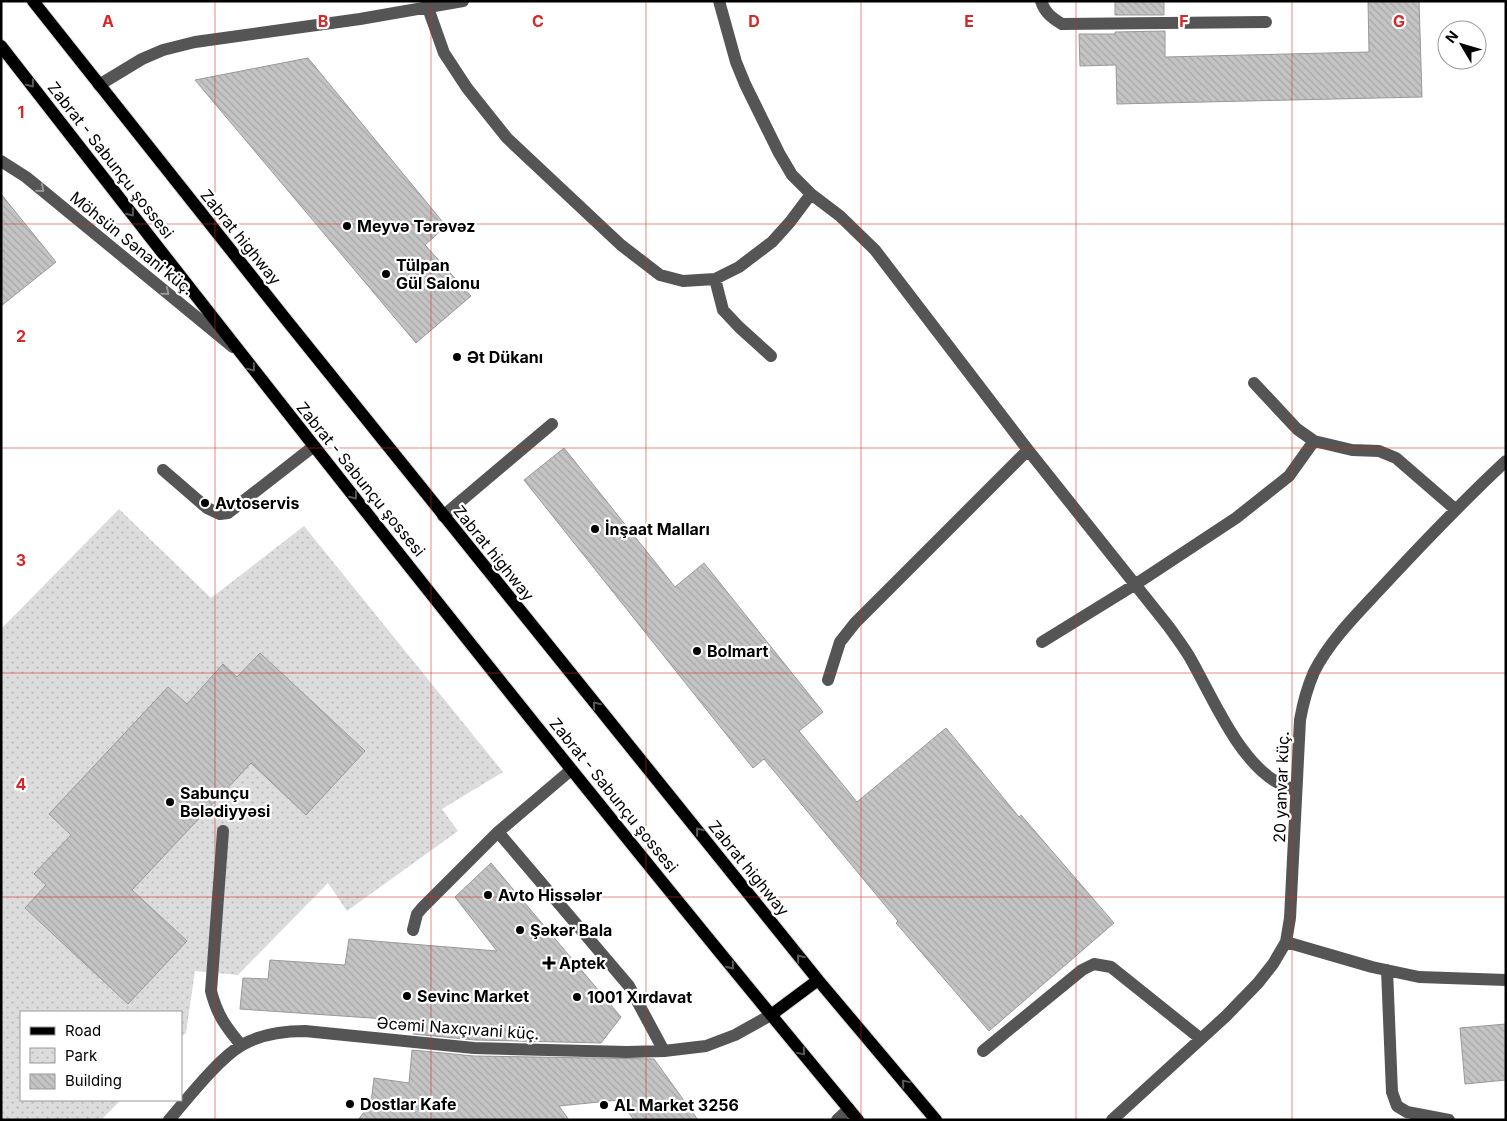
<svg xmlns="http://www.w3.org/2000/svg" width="1507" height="1121" viewBox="0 0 1507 1121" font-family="Inter,sans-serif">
	<defs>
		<pattern id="park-dots" width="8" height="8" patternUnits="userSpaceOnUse" patternTransform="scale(1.25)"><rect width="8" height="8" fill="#dcdcdc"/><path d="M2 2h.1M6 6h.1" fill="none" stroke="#bbb" stroke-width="1.8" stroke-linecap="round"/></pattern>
		<pattern id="building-back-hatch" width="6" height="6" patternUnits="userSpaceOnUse" patternTransform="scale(1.25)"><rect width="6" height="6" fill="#c4c4c4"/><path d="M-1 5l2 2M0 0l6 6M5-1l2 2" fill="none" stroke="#a7a7a7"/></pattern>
	</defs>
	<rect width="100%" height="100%" fill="#fff"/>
	<path fill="url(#park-dots)" d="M119,509L211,598L304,526L503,772L442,809L458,831L347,911L328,883L238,975L195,971L186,1033L181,1037V1012H21V1100H121L101,1120H1V629Z"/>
	<path fill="url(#building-back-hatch)" stroke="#999" d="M1115,1H1164V15H1115Z
		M1368,1H1419L1422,97L1117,104L1116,65L1080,66L1079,34H1115V32L1165,31V57L1369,52Z
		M308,58L446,226L425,245L471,296L416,343L195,80Z
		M1,194L56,262L1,306Z
		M564,448L675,587L704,563L823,712L799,731L857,802L946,728L1019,817L1021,815L1114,923L989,1031L896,923L898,921L764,759L753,768L524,480Z
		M260,653L365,751L306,815L251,763L132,890L187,941L128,1004L25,908L46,885L34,874L71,835L49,814L168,687L187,704L223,664L237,677Z
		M491,863L621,1017L601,1043L475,1040L413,1034L415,1021L240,1009L243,978L268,979L270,960L345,965L349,939L497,951L455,897Z
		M1506,1024V1080L1465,1084L1460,1028Z
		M412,1050L474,1056L654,1059L698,1120H634L619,1100L559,1106L569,1120H358L371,1103L374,1078L409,1083Z"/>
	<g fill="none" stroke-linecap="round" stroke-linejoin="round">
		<g stroke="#dbdbdb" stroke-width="14">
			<path id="major" d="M33,1L284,317L818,980L936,1120
				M1,46C282,407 565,768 858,1120
				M771,1015L818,980"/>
		</g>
		<path stroke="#555" stroke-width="12" d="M719,1L736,62L745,84L779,153L792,175L811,194L840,216L875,250L1028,450L1169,627C1176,637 1183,646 1189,656C1211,694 1237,758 1275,781C1282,785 1290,788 1296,791
			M1041,1C1045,13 1052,18 1062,24L1266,22
			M428,8L444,53L467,88L507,138L621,245L660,275L683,281L715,279L739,267L772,242L790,222L811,194
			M99,85L142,59L163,50L195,42L360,19L463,1
			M1,161L26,177L233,347
			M715,279L723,310L739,327L771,356
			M1254,383L1297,429L1314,441L1352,450L1379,451L1396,458L1455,509
			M163,470L207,508L220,514L228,513L314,446
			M443,516L552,424
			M1042,642L1136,584L1236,518L1289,476L1314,441
			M828,680L840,642L855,623L1028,450
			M223,831L211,991C217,1015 226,1027 241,1045
			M498,832L629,986L664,1051
			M413,930L417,914L422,908L498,832L571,770
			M1286,942L1372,967L1419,977L1506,980
			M1387,970L1392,1092L1397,1106L1407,1112L1449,1120
			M983,1051L1082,970L1094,964L1111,967L1201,1039
			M169,1120C188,1098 218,1059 242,1045C261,1034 283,1031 305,1031L474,1048L627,1052L664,1051L706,1046L735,1035L771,1015
			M837,1120L849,1109
			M1112,1120L1226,1016L1258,983L1273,964L1286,942L1290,918L1300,720C1303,703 1307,688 1314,672C1330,640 1359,612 1383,586C1423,543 1463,501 1506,461"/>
		<use href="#major" stroke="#000" stroke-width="12"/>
	</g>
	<defs><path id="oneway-chevron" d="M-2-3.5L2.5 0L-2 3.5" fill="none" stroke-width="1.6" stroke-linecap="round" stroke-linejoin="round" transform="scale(1.25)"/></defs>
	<g stroke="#595959">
		<use href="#oneway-chevron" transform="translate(31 84) rotate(52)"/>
		<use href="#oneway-chevron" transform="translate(131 213) rotate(52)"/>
		<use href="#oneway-chevron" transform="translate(252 368) rotate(51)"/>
		<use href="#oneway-chevron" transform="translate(354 496) rotate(52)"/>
		<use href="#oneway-chevron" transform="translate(596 705) rotate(-129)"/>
		<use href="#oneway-chevron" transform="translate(699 831) rotate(-129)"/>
		<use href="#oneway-chevron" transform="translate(800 958) rotate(-129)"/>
		<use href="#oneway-chevron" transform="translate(731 966) rotate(51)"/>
		<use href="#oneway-chevron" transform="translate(802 1052) rotate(50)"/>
		<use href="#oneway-chevron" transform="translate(905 1083) rotate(-130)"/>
	</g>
	<g stroke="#999">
		<use href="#oneway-chevron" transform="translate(41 189) rotate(40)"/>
		<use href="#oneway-chevron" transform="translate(166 292) rotate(39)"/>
	</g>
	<path fill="none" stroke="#d62828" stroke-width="1" stroke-opacity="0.55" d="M215,1V1120M431,1V1120M646,1V1120M861,1V1120M1076,1V1120M1292,1V1120M1,224H1506M1,448H1506M1,673H1506M1,897H1506"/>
	<g fill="#000" stroke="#fff" stroke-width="2">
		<circle cx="347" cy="226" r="5"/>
		<circle cx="386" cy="274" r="5"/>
		<circle cx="457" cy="357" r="5"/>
		<circle cx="205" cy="503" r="5"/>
		<circle cx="595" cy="529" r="5"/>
		<circle cx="697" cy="651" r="5"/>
		<circle cx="170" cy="802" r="5"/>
		<circle cx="488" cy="895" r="5"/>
		<circle cx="520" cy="930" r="5"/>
		<path d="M546.5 955.5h5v5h5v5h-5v5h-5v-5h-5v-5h5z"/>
		<circle cx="407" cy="996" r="5"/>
		<circle cx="577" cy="997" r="5"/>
		<circle cx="350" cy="1104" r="5"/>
		<circle cx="604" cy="1105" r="5"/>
	</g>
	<g text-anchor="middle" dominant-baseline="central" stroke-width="4.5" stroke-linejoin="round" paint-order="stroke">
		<g font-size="16" fill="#000" stroke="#fff">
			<text transform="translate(111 160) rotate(52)">Zabrat - Sabunçu şossesi</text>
			<text transform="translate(241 237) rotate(51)">Zabrat highway</text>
			<text transform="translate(132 243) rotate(39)">Möhsün Sənani küç.</text>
			<text transform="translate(361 479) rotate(51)">Zabrat - Sabunçu şossesi</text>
			<text transform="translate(494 553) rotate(51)">Zabrat highway</text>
			<text transform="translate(1281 787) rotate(-88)">20 yanvar küç.</text>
			<text transform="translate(614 795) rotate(51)">Zabrat - Sabunçu şossesi</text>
			<text transform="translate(749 868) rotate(51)">Zabrat highway</text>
			<text transform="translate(458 1028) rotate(4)">Əcəmi Naxçıvani küç.</text>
		</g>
		<g font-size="16" font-weight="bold" fill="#000" stroke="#fff" text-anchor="start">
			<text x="357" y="226">Meyvə Tərəvəz</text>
			<text x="396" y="265">Tülpan<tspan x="396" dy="18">Gül Salonu</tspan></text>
			<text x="467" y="357">Ət Dükanı</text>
			<text x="215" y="503">Avtoservis</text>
			<text x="605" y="529">İnşaat Malları</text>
			<text x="707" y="651">Bolmart</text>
			<text x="180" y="793">Sabunçu<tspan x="180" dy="18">Bələdiyyəsi</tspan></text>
			<text x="498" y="895">Avto Hissələr</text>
			<text x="530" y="930">Şəkər Bala</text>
			<text x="559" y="963">Aptek</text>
			<text x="417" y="996">Sevinc Market</text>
			<text x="587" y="997">1001 Xırdavat</text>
			<text x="360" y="1104">Dostlar Kafe</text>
			<text x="614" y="1105">AL Market 3256</text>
		</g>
	</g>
	<g font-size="16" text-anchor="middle" font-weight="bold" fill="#d62828" stroke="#fff" stroke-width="4.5" stroke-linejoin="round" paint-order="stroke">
		<text x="108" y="27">A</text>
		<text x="323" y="27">B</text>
		<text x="538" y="27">C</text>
		<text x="754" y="27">D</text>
		<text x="969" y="27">E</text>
		<text x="1184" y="27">F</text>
		<text x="1399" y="27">G</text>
		<text x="21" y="118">1</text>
		<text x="21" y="342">2</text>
		<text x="21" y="566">3</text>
		<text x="21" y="790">4</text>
	</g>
	<rect width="1507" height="1121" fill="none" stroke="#000000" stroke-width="5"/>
	<rect x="20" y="1011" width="162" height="90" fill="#ffffff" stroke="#999999"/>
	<rect x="30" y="1027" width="25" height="8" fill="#000000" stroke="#999999"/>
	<text x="65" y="1036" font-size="15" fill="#000000">Road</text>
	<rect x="30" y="1048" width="25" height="15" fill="url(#park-dots)" stroke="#999999"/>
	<text x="65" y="1061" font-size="15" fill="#000000">Park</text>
	<rect x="30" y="1074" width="25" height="15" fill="url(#building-back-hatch)" stroke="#999999"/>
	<text x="65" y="1086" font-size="15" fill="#000000">Building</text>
	<g transform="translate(1462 45) rotate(308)"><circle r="24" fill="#ffffff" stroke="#999999"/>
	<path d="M0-4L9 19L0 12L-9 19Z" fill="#000000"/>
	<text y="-8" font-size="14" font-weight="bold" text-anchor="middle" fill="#000000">N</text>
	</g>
</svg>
